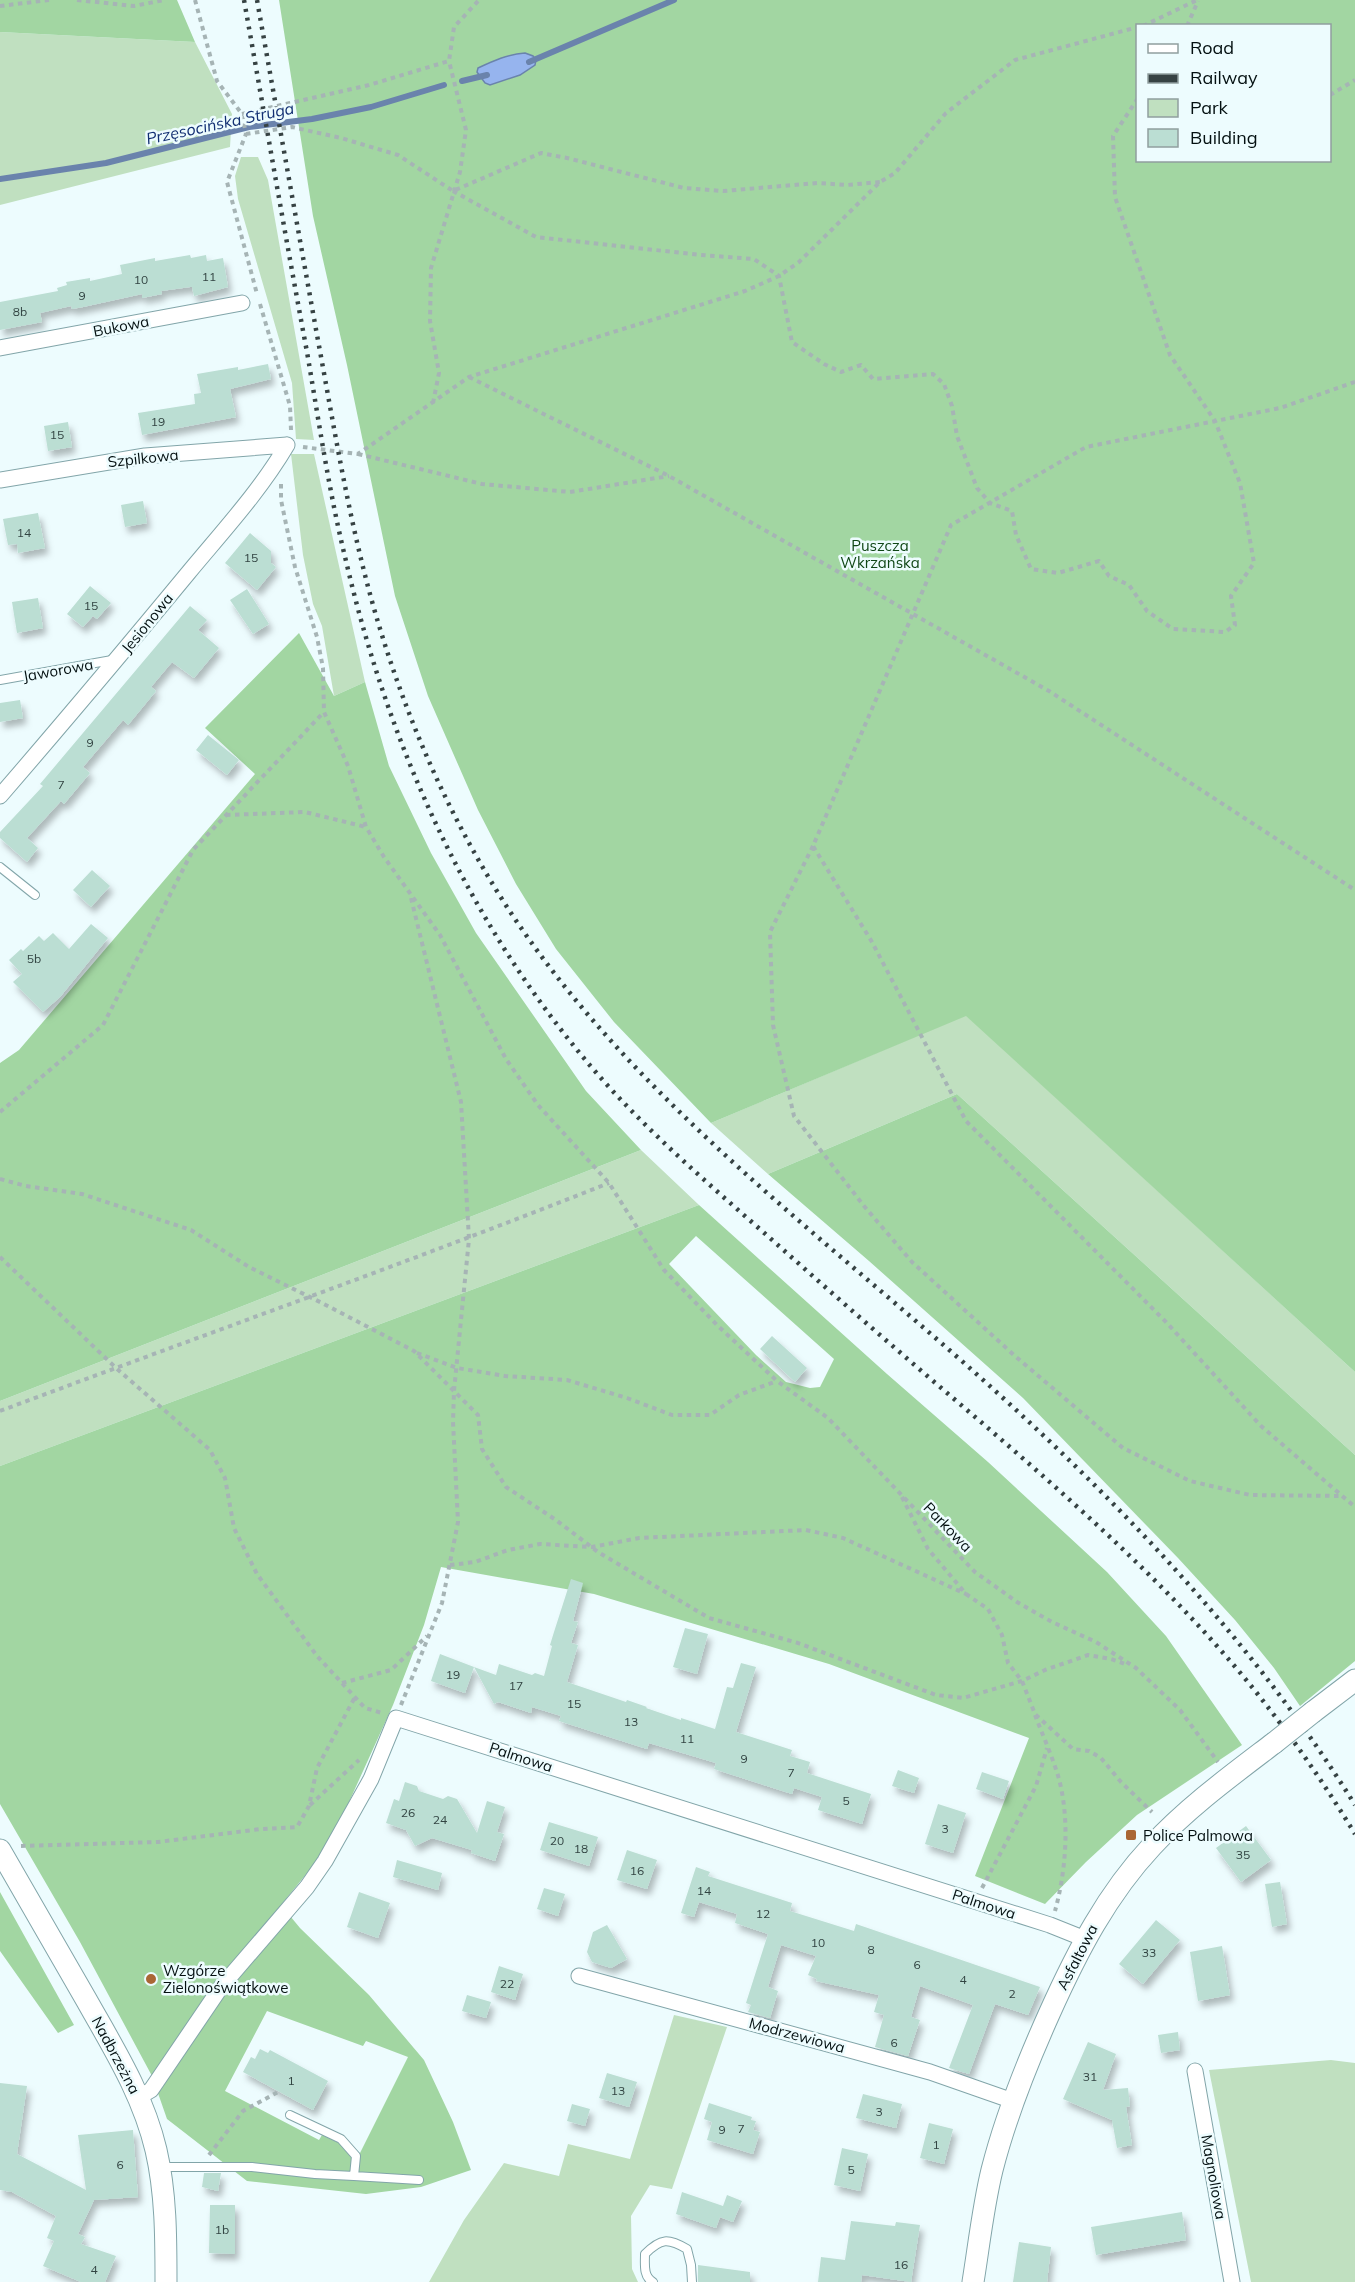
<svg xmlns="http://www.w3.org/2000/svg" width="1355" height="2282" viewBox="0 0 1355 2282" font-family="Mulish,sans-serif">
	<defs>
		<filter id="shadow"><feDropShadow dx="3.5" dy="6" stdDeviation="3" flood-color="#0004"/></filter>
	</defs>
	<rect width="100%" height="100%" fill="#edfcfe"/>
	<path fill="#c0e0c0" d="M0,32L195,42L232,114L230,147L0,205Z
		M241,157H258L268,180L314,440L296,439L292,383L238,199L235,176Z
		M291,454H314L365,682L334,696L322,626L313,604L303,555Z
		M966,1015L1355,1372V1455L957,1094L768,1174L711,1123Z
		M641,1150L699,1205L0,1466V1401Z
		M674,2015L727,2027L672,2189L650,2185L631,2216L632,2269L638,2282H429L464,2220L504,2163L559,2176L568,2144L630,2159Z
		M1331,2060L1355,2063V2282H1251L1209,2070Z"/>
	<path fill="#a2d6a2" fill-rule="evenodd" d="M0,0H177L195,42L0,32Z
		M279,0H1355V1372L966,1016L711,1123L614,1022L556,949L516,884L478,810L428,696L395,596L347,365L313,216ZM1138,26H1330V160H1138Z
		M299,633L334,696L365,682L389,766L431,853L476,933L586,1091L641,1150L0,1401V1063L19,1050L255,774L205,728Z
		M957,1094L1355,1455V1661L1300,1706L1274,1668L1235,1620L1178,1558L1023,1398L869,1261L768,1174Z
		M699,1205L887,1374L988,1462L1107,1572L1166,1636L1242,1745L1137,1815L1086,1862L1045,1904L975,1876L1029,1738L829,1664L594,1594L441,1567L424,1625L393,1705L329,1846L281,1905L300,1928L369,1995L424,2060L453,2122L471,2170L421,2187L366,2194L247,2181L167,2119L152,2076L80,1942L0,1804V1466ZM696,1236L834,1359L820,1387L810,1388L786,1382L756,1355L669,1264ZM267,2011L363,2046L366,2041L408,2057L360,2153L322,2135L319,2140L225,2091Z
		M0,1892L74,2025L58,2033L0,1951Z"/>
	<path fill="#96b4ee" stroke="#6a83ac" stroke-width="1.5" d="M525,53L533,56L536,60L535,65L520,75L490,85L485,83L477,72L478,68C493,61 508,54 525,53Z"/>
	<g fill="none" stroke-linecap="round" stroke-linejoin="round">
		<path stroke="#6a83ac" stroke-width="6" d="M529,62L674,0
			M462,81L487,75
			M0,179L106,163L249,127L312,119L371,107L444,85"/>
	</g>
	<path fill="#bbded3" filter="url(#shadow)" d="M190,255L191,258L206,255L207,261L223,258L228,287L194,296L192,287H190L161,291L162,294L142,298V294L83,307L72,309L71,306L40,313L42,322L0,330V302L58,291L57,288L67,285L66,282L90,278V281L122,274L120,265L155,258V261Z
		M268,364L271,379L230,389L236,417L142,435L138,413L195,404L194,394L201,393L197,374L238,367V370Z
		M68,422L72,447L48,451L44,426Z
		M143,501L147,523L125,527L121,505Z
		M38,513L45,548L18,553L17,544L8,545L3,519Z
		M250,533L271,551V563L276,567L257,590L225,563Z
		M90,586L111,603L97,619L93,616L83,627L67,614Z
		M247,589L269,624L253,634L230,600Z
		M38,598L43,628L17,633L12,602Z
		M190,606L207,620L198,630L219,648L194,678L172,662L151,687L156,691L128,725L123,720L83,767L90,773L64,804L61,801L27,838L38,848L27,862L0,838V832L43,786L40,784Z
		M20,700L23,718L0,722V703Z
		M208,735L239,760L227,775L196,750Z
		M92,870L110,886L91,907L73,890Z
		M91,924L108,938L60,997L43,1012L13,982L22,974L9,960L21,949L23,951L39,936L44,941L53,933L69,949Z
		M772,1336L807,1368L795,1382L760,1349Z
		M571,1579L583,1583L573,1621L578,1622L571,1643L578,1645L567,1682L626,1702L627,1700L647,1707L646,1708L681,1720V1718L715,1729L727,1687L733,1688L741,1663L756,1667L736,1732L792,1750L790,1756L810,1762L807,1773L871,1794L862,1824L818,1810L822,1797L794,1788L792,1794L742,1778L714,1769L716,1763L649,1743L647,1749L559,1721L561,1716L532,1707L531,1713L498,1702L494,1704L474,1667L496,1675L499,1664L532,1675L535,1673L544,1676L552,1646L550,1645L554,1632Z
		M685,1628L708,1634L697,1674L673,1667Z
		M440,1654L474,1667L465,1693L431,1681Z
		M898,1770L919,1778L914,1793L892,1786Z
		M982,1772L1009,1781L1003,1799L976,1789Z
		M405,1782L417,1786L419,1791L443,1799L448,1796L457,1799L477,1833L487,1801L505,1807L497,1832L504,1834L495,1861L471,1853L472,1850L432,1838L415,1846L406,1830L386,1823L394,1799L399,1801Z
		M938,1804L966,1813L953,1853L925,1844Z
		M549,1822L598,1837L589,1866L540,1850Z
		M1246,1826L1271,1860L1241,1882L1216,1848Z
		M627,1850L657,1860L647,1889L617,1880Z
		M397,1860L442,1873L438,1890L393,1877Z
		M696,1867L710,1872L708,1876L792,1903L790,1911L854,1931L856,1924L1040,1987L1028,2015L995,2004L969,2074L949,2068L973,2005L920,1986L911,2017L920,2020L908,2056L875,2047L884,2015L874,2012L879,1995L816,1981L817,1979L808,1975L816,1956L781,1945L768,1987L778,1991L770,2018L748,2012L751,2005L746,2003L768,1934L735,1923L737,1914L699,1902L694,1917L681,1913Z
		M1280,1882L1287,1924L1272,1927L1265,1884Z
		M544,1888L565,1894L558,1916L537,1909Z
		M359,1892L390,1903L378,1938L347,1927Z
		M1156,1920L1180,1940L1143,1984L1119,1964Z
		M607,1925L627,1959L611,1968L592,1962L587,1952L593,1932Z
		M1222,1946L1230,1995L1198,2001L1190,1952Z
		M499,1966L523,1974L515,2000L491,1992Z
		M467,1995L491,2002L486,2018L462,2011Z
		M1178,2032L1180,2050L1161,2053L1158,2035Z
		M1088,2042L1116,2054L1103,2090L1128,2088L1130,2106L1126,2107L1132,2145L1117,2148L1112,2120L1063,2099Z
		M260,2049L268,2053L270,2050L328,2081L313,2110L243,2072L251,2057L255,2059Z
		M607,2073L637,2082L629,2107L599,2098Z
		M0,2083L27,2086L17,2154L86,2190L78,2135L133,2130L138,2197L94,2200L78,2234L85,2237L81,2244L116,2256L105,2282H81L43,2266L54,2241L47,2238L56,2216L12,2192L0,2190Z
		M863,2094L902,2104L896,2128L856,2118Z
		M709,2103L752,2117L751,2120L756,2121L753,2130L760,2132L753,2154L707,2140L712,2122L704,2119Z
		M572,2104L590,2109L585,2126L567,2121Z
		M929,2123L953,2129L944,2164L920,2158Z
		M842,2148L868,2154L860,2191L834,2185Z
		M204,2173H221L218,2191L202,2187Z
		M682,2192L723,2206L727,2195L742,2201L733,2222L720,2217L716,2228L676,2214Z
		M210,2205H235V2254L209,2253Z
		M1182,2212L1186,2240L1096,2255L1091,2227Z
		M851,2221L895,2226L896,2222L920,2225L911,2282L862,2275L861,2282H818L821,2257L845,2260Z
		M1019,2242L1051,2247L1047,2282H1013Z
		M698,2265L750,2272V2282H698Z"/>
	<g fill="none" stroke-linecap="round" stroke-linejoin="round">
		<g stroke="#82a5a9" stroke-width="10">
			<path id="lane" d="M0,680L112,660
				M0,867L35,895
				M161,2167H252L315,2174L354,2176L356,2156L341,2139L290,2115
				M354,2176L419,2180
				M653,2282C643,2277 645,2264 645,2254C661,2238 668,2238 687,2249L691,2265L692,2282"/>
		</g>
		<g stroke="#82a5a9" stroke-width="17">
			<path id="street" d="M0,348L242,303
				M0,480L145,456L287,445
				M0,796C64,722 127,647 189,572C223,531 260,491 287,445
				M579,1976L930,2072L1013,2101
				M1195,2071L1232,2282
				M139,2097L151,2090L221,1987L307,1887L325,1861L371,1779L396,1718L1050,1925L1085,1939"/>
		</g>
		<g stroke="#82a5a9" stroke-width="23">
			<path id="secondary" d="M1313,1712L1355,1680
				M0,1850C29,1900 58,1951 87,2001C114,2049 143,2095 156,2150C166,2193 166,2238 166,2282
				M973,2282C979,2245 983,2207 992,2170C1006,2115 1027,2063 1050,2012C1077,1952 1107,1894 1152,1846C1188,1807 1232,1775 1274,1743"/>
		</g>
		<path stroke="#a6b4b5" stroke-width="4" stroke-dasharray="4.5 4.5" stroke-linecap="butt" d="M77,0L134,6L164,0
			M195,0L217,81L242,114L246,134L227,182L257,294
			M0,6L49,0
			M1143,26L1197,0
			M1187,26L1198,1
			M1330,95L1355,80
			M242,114L369,85L449,61L454,27L479,0
			M246,134L292,127L341,138L398,155L453,191L541,153L567,158L684,188L723,191L818,183L847,185L880,182
			M453,191L536,237L701,255L754,259L779,276L792,342L824,364L841,372L861,365L873,379L933,374L944,384L952,406L957,436L977,488L990,503L1012,511L1016,535L1031,569L1058,573L1099,561L1109,576L1129,585L1147,611L1173,629L1225,632L1235,625L1231,596L1254,563L1240,483L1215,421L1170,355L1115,197L1113,136L1138,98
			M260,304L290,406L291,430
			M469,377L669,476L1049,691L1355,890
			M1355,382L1280,408L1086,447L951,525L813,846L872,942L966,1121L1166,1322L1261,1426L1355,1507
			M433,403L439,373L430,321L431,268L460,172L466,130L449,61
			M303,447L358,454L469,377L745,291L779,276L799,262L880,182L895,173L946,113L1015,60L1138,27
			M358,454L482,484L570,492L669,476
			M281,484V500L295,567L317,637L323,668L324,712L348,766L366,827L384,857L440,935L506,1059L538,1105L609,1183L664,1270L718,1326L777,1381L828,1418L975,1572L1017,1602L1052,1622L1096,1642L1136,1668L1180,1710L1218,1762
			M226,815L305,812L366,827
			M813,846L770,932L773,1025L794,1116L864,1206L912,1262L1015,1356L1123,1448L1190,1481L1250,1495L1342,1496
			M0,1112L103,1025L193,850L324,712
			M0,1179L26,1186L82,1194L191,1230L249,1267L322,1303L414,1351L478,1415L482,1449L506,1487L556,1520L598,1552L709,1618L798,1643L936,1695L963,1698L1022,1681L1045,1670L1088,1655L1111,1659L1128,1665
			M0,1257L116,1368L210,1450L225,1478L234,1528L257,1574L317,1656L365,1708L382,1713
			M417,1353L457,1368L505,1376L567,1380L627,1398L672,1415H710L739,1395L777,1381
			M0,1411C203,1335 407,1263 609,1183
			M902,1497L928,1549L966,1594L988,1609L1002,1635L1008,1663L1022,1681L1035,1714L1073,1749L1089,1751L1101,1758L1121,1782L1152,1812
			M450,1565L475,1562L508,1550L540,1544L592,1547L639,1538L806,1530L843,1538L966,1594
			M342,1683L391,1670L427,1636
			M401,1705L442,1603L458,1522L453,1422L454,1391L469,1239L461,1102L411,898
			M1035,1715C1043,1736 1053,1758 1059,1779C1070,1821 1066,1871 1055,1911
			M310,1805L359,1760
			M21,1846L158,1842L261,1829L297,1827L309,1806L317,1768L355,1697
			M982,1888L1036,1786L1047,1748
			M209,2155L243,2111L278,2092"/>
		<use href="#lane" stroke="#fff" stroke-width="8"/>
		<use href="#street" stroke="#fff" stroke-width="15"/>
		<use href="#secondary" stroke="#fff" stroke-width="21"/>
		<path stroke="#364243" stroke-width="4.5" stroke-dasharray="3 6" stroke-linecap="butt" d="M244,0C265,117 285,235 307,352C319,422 329,492 346,561C390,750 471,930 600,1077C654,1138 718,1192 779,1246C845,1305 913,1364 981,1422C1077,1505 1172,1589 1252,1687C1290,1734 1324,1783 1355,1834
			M257,0C277,112 297,224 317,335C334,426 348,516 373,605C402,707 443,805 500,896C616,1080 793,1213 955,1355C1105,1487 1249,1634 1355,1805"/>
		<g stroke="#82a5a9" stroke-width="23" stroke-linecap="butt">
			<path id="secondary-bridge" d="M1274,1743L1313,1712"/>
		</g>
		<use href="#secondary-bridge" stroke="#fff" stroke-width="21"/>
	</g>
	<g fill="#aa6735" stroke="#edfcfe" stroke-width="2">
		<rect x="1125" y="1829" width="12" height="12" rx="3"/>
		<circle cx="151" cy="1979" r="6"/>
	</g>
	<g text-anchor="middle" dominant-baseline="central" stroke-width="5" stroke-linejoin="round" paint-order="stroke">
		<g font-size="12" fill="#324442">
			<text x="209" y="276">11</text>
			<text x="141" y="279">10</text>
			<text x="82" y="295">9</text>
			<text x="20" y="311">8b</text>
			<text x="158" y="421">19</text>
			<text x="57" y="434">15</text>
			<text x="24" y="532">14</text>
			<text x="251" y="557">15</text>
			<text x="91" y="605">15</text>
			<text x="90" y="742">9</text>
			<text x="61" y="784">7</text>
			<text x="34" y="958">5b</text>
			<text x="453" y="1674">19</text>
			<text x="516" y="1685">17</text>
			<text x="574" y="1703">15</text>
			<text x="631" y="1721">13</text>
			<text x="687" y="1738">11</text>
			<text x="744" y="1758">9</text>
			<text x="791" y="1772">7</text>
			<text x="846" y="1800">5</text>
			<text x="408" y="1812">26</text>
			<text x="440" y="1819">24</text>
			<text x="945" y="1828">3</text>
			<text x="557" y="1840">20</text>
			<text x="581" y="1848">18</text>
			<text x="1243" y="1854">35</text>
			<text x="637" y="1870">16</text>
			<text x="704" y="1890">14</text>
			<text x="763" y="1913">12</text>
			<text x="818" y="1942">10</text>
			<text x="871" y="1949">8</text>
			<text x="1149" y="1952">33</text>
			<text x="917" y="1964">6</text>
			<text x="963" y="1979">4</text>
			<text x="507" y="1983">22</text>
			<text x="1012" y="1993">2</text>
			<text x="894" y="2042">6</text>
			<text x="1090" y="2076">31</text>
			<text x="291" y="2080">1</text>
			<text x="618" y="2090">13</text>
			<text x="879" y="2111">3</text>
			<text x="741" y="2128">7</text>
			<text x="722" y="2129">9</text>
			<text x="936" y="2144">1</text>
			<text x="120" y="2164">6</text>
			<text x="851" y="2169">5</text>
			<text x="222" y="2229">1b</text>
			<text x="901" y="2264">16</text>
			<text x="94" y="2269">4</text>
		</g>
		<g font-size="15" fill="#041011" stroke="#edfcfe">
			<text transform="translate(121 326) rotate(-11)">Bukowa</text>
			<text transform="translate(143 458) rotate(-6)">Szpilkowa</text>
			<text transform="translate(147 623) rotate(-51)">Jesionowa</text>
			<text transform="translate(58 670) rotate(-10)">Jaworowa</text>
			<text transform="translate(948 1527) rotate(46)">Parkowa</text>
			<text transform="translate(521 1757) rotate(18)">Palmowa</text>
			<text transform="translate(984 1904) rotate(18)">Palmowa</text>
			<text transform="translate(1077 1957) rotate(-63)">Asfaltowa</text>
			<text transform="translate(797 2035) rotate(15)">Modrzewiowa</text>
			<text transform="translate(116 2055) rotate(62)">Nadbrzeżna</text>
			<text transform="translate(1214 2177) rotate(80)">Magnoliowa</text>
		</g>
		<g font-size="15" fill="#0f4615" stroke="#edfcfe">
			<text x="880" y="545">Puszcza<tspan x="880" dy="17">Wkrzańska</tspan></text>
		</g>
		<g font-size="15" fill="#041011" stroke="#edfcfe" text-anchor="start">
			<text x="1143" y="1835">Police Palmowa</text>
			<text x="163" y="1970">Wzgórze<tspan x="163" dy="17">Zielonoświątkowe</tspan></text>
		</g>
		<g font-size="16" font-style="italic" fill="#122f72" stroke="#edfcfe">
			<text transform="translate(220 123) rotate(-12)">Przęsocińska Struga</text>
		</g>
	</g>
	<rect x="1136" y="24" width="195" height="138" fill="#edfcfe" stroke="#909e9f" stroke-width="1.5"/>
	<rect x="1148" y="44" width="30" height="9" fill="#ffffff" stroke="#909e9f" stroke-width="1.5"/>
	<text x="1190" y="54" font-size="18" fill="#041011">Road</text>
	<rect x="1148" y="74" width="30" height="9" fill="#364243" stroke="#909e9f" stroke-width="1.5"/>
	<text x="1190" y="84" font-size="18" fill="#041011">Railway</text>
	<rect x="1148" y="99" width="30" height="18" fill="#c0e0c0" stroke="#909e9f" stroke-width="1.5"/>
	<text x="1190" y="114" font-size="18" fill="#041011">Park</text>
	<rect x="1148" y="129" width="30" height="18" fill="#bbded3" stroke="#909e9f" stroke-width="1.5"/>
	<text x="1190" y="144" font-size="18" fill="#041011">Building</text>
</svg>
